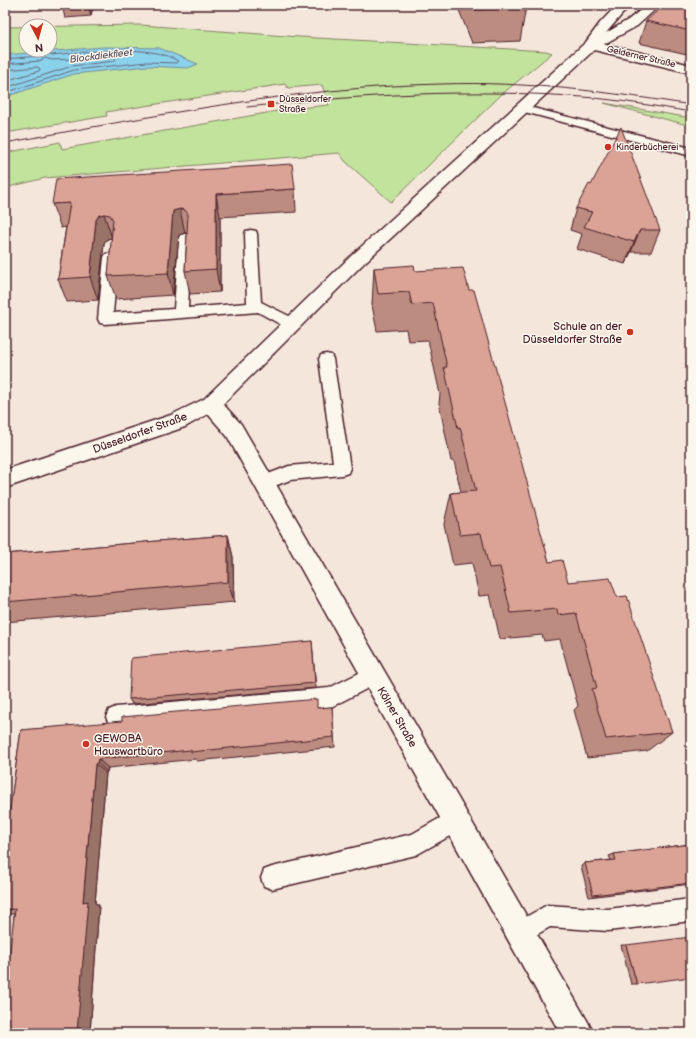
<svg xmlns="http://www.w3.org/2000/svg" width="696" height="1038" viewBox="0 0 696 1038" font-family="'Balsamiq Sans',sans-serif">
	<rect width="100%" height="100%" fill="#f5e6db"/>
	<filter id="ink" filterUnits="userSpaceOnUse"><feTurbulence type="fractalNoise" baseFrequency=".025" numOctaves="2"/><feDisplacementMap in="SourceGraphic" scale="8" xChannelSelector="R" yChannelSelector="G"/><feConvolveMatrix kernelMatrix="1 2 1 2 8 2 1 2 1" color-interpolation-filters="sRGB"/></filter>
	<g filter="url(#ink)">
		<path fill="#c1e39c" stroke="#868164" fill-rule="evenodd" d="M141,25L300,37L546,51L552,53L501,95L391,202L346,162L339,153L45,178L5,188V153L60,142L62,149L289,109L329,105L322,85L288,88L285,84L106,112L107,116L5,133V27ZM26,26H50V50H26Z
			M604,103L691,118V126Z"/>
		<path fill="#8ad1ec" stroke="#708a9f" d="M104,47L159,48L198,64L188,68L147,66L74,74L5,97V55Z"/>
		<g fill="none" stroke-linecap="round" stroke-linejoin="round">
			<path stroke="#646678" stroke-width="1" d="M5,59L39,56L43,50
				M5,64L39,61L45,58L52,60L114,57L116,59L114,61L72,66L5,88
				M5,70L38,67L40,69L39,71L5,81
				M5,93L74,70L147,62L176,63L178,61C150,43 85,52 51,55L45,50"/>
			<g stroke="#4a1f2b" stroke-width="3">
				<path id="service" d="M521,105L691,148V156L517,110L515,108Z
					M251,230L256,231L257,234L261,302L297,320L299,324L297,328L292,329L287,328L258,312L105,324L100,323L98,319L104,257L106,254L111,253L116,254L118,257L113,313L174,309L179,238L180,235L185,234L190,235L191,238L188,308L247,303L245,234L246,231Z
					M326,354L331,355L333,359L350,468L348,473L342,475L290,480L264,490L258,488L256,483L258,478L289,466L333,462L319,359L321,355Z
					M373,666L380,668L383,675L380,682L331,707L116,727L109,724L106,717L109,710L116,707L329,688Z
					M456,809L464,812L467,820L464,828L416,855L272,889L264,886L261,878L264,870L272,867L412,834Z
					M691,899V921L608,931L550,927L520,944L512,941L509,933L512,925L547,905L608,909Z"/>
			</g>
			<g stroke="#4a1f2b" stroke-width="3">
				<path id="minor" d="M617,5H630L606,33L628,20L647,5H660L637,26L604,44L691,65V73L594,50L363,264L223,404L241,424L588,1022L593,1033H560L227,436L208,414L185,427L5,488V470L171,415L204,399L351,256L586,42L600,23Z"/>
			</g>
			<use href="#service" fill="#fbf7ec" fill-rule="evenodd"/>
			<use href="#minor" fill="#fbf7ec" fill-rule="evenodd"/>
			<path stroke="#4a1f2b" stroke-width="1" d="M247,107C359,95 471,88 583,97C619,100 655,106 691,112
				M5,143C149,117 295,87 442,84C525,81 609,92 691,105"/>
		</g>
		<path fill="#bc8c80" stroke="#4a1f2b" d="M62,5H93L91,16L65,18Z
			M457,5H525L526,7L520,41L472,43Z
			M691,5V55L639,43L646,21Z
			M295,189L296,212L220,217V292L190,294L185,271L187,233H185L179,235L173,295L116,299L108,276L112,238L107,239L104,243L98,300L67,302L58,279L66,227L61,228L52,204Z
			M576,208L660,230L651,252H631L625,264L577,249L582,234L570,230Z
			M374,268L415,271L469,290L549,562L568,582L617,597L672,732L647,751L587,758L574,710L578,706L560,639L544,641L542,635L500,639L490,595L479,596L472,563L453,565L444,524L451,493L461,492L454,461H451L439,403L440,394L428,340L408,341L406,329L377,331L372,305Z
			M228,535L233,557L234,602L5,622V554Z
			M312,641L316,688L132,704L129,699Z
			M332,707L335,747L197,761L196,759L108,768L107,772L106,773L95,903L99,905L90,1033H5L14,914H11L5,913V843L21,730Z
			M691,844V884L589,897L581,866L585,863L611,860L609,856L614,854Z
			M621,945H626L637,984H631Z"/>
		<path fill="#997268" stroke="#4a1f2b" d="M88,5H93L91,16Z
			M216,194L220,217V292L216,269Z
			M180,209L185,233L179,235L173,295L168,273L173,211Z
			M104,214L112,238L107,239L104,243L98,300L90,277L96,220L99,215Z
			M640,230L631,252L625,264L634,242Z
			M228,535L233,557L234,602L228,582Z
			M98,759L108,768L107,772L97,763Z
			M95,764L106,773L95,903L99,905L90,1033H77L83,902Z"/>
		<path fill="#dba395" stroke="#4a1f2b" d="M474,5H525L526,7L476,10Z
			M664,5H691V31L646,21Z
			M621,127L660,230H640L634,242L584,227L592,212L576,208L589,184L591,185Z
			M292,164L295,189L216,194V269L185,271L188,214L185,210L180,209L173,211L168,273L108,276L113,220L110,215L104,214L99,215L96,220L90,277L58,279L70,203L52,204L56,179Z
			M414,265L415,271L463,268L469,290H474L549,562L562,560L568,582L610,578L617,597L627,596L672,732L606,739L592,689L597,688L576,613L558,615L557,609L511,613L500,567L489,568L481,533L460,535L451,493L476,491L460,427L458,428L444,367H447L433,303L412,305L409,292L378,294L374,268Z
			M228,535V582L5,602V554Z
			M312,641L315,683L129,699L131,658Z
			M317,699V708L332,707L334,737L191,752V750L98,759L97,763L95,764L83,902L88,901L77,1033H5V988L15,909L5,910V843L21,730L122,721V717Z
			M691,844V883L593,895L585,863L616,860L614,854Z
			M691,937V977L637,984L626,945Z"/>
	</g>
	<g fill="#c8321e" stroke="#fbf7ec" stroke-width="1.5">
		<rect x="267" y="100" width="8" height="8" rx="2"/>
		<circle cx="608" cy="147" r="4"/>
		<circle cx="630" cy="332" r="4"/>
		<circle cx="86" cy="744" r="4"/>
	</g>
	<g text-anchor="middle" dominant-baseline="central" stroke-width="3" stroke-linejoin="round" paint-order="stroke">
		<g font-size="9" fill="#4a1f2b" stroke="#fbf7ec">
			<text transform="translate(641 57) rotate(13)">Gelderner Straße</text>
		</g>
		<g font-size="9" fill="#4a1f2b" stroke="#fbf7ec" text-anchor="start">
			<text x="279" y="99">Düsseldorfer<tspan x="279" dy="10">Straße</tspan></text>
			<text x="616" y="147">Kinderbücherei</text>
		</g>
		<g font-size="10" font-style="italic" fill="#5d5465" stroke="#fbf7ec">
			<text transform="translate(101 56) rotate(-7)">Blockdiekfleet</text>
		</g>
		<g font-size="11" fill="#4a1f2b" stroke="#fbf7ec" text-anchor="end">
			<text x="622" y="326">Schule an der<tspan x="622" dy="13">Düsseldorfer Straße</tspan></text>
			<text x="94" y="738" text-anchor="start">GEWOBA<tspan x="94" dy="13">Hauswartbüro</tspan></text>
		</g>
		<g font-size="11" fill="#4a1f2b" stroke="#fbf7ec">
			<text transform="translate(140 433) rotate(-20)">Düsseldorfer Straße</text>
			<text transform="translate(397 717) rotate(60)">Kölner Straße</text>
		</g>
	</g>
	<rect width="696" height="1038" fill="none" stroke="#fbf7ec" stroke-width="20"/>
	<rect x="10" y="10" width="676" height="1018" fill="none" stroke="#4a1f2b" stroke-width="1.5" filter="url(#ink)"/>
	<g transform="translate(38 38) rotate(174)"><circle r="19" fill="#fbf7ec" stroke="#b4a19f"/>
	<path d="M0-3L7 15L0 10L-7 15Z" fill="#c8321e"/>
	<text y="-6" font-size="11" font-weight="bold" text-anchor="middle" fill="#4a1f2b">N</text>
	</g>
</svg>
